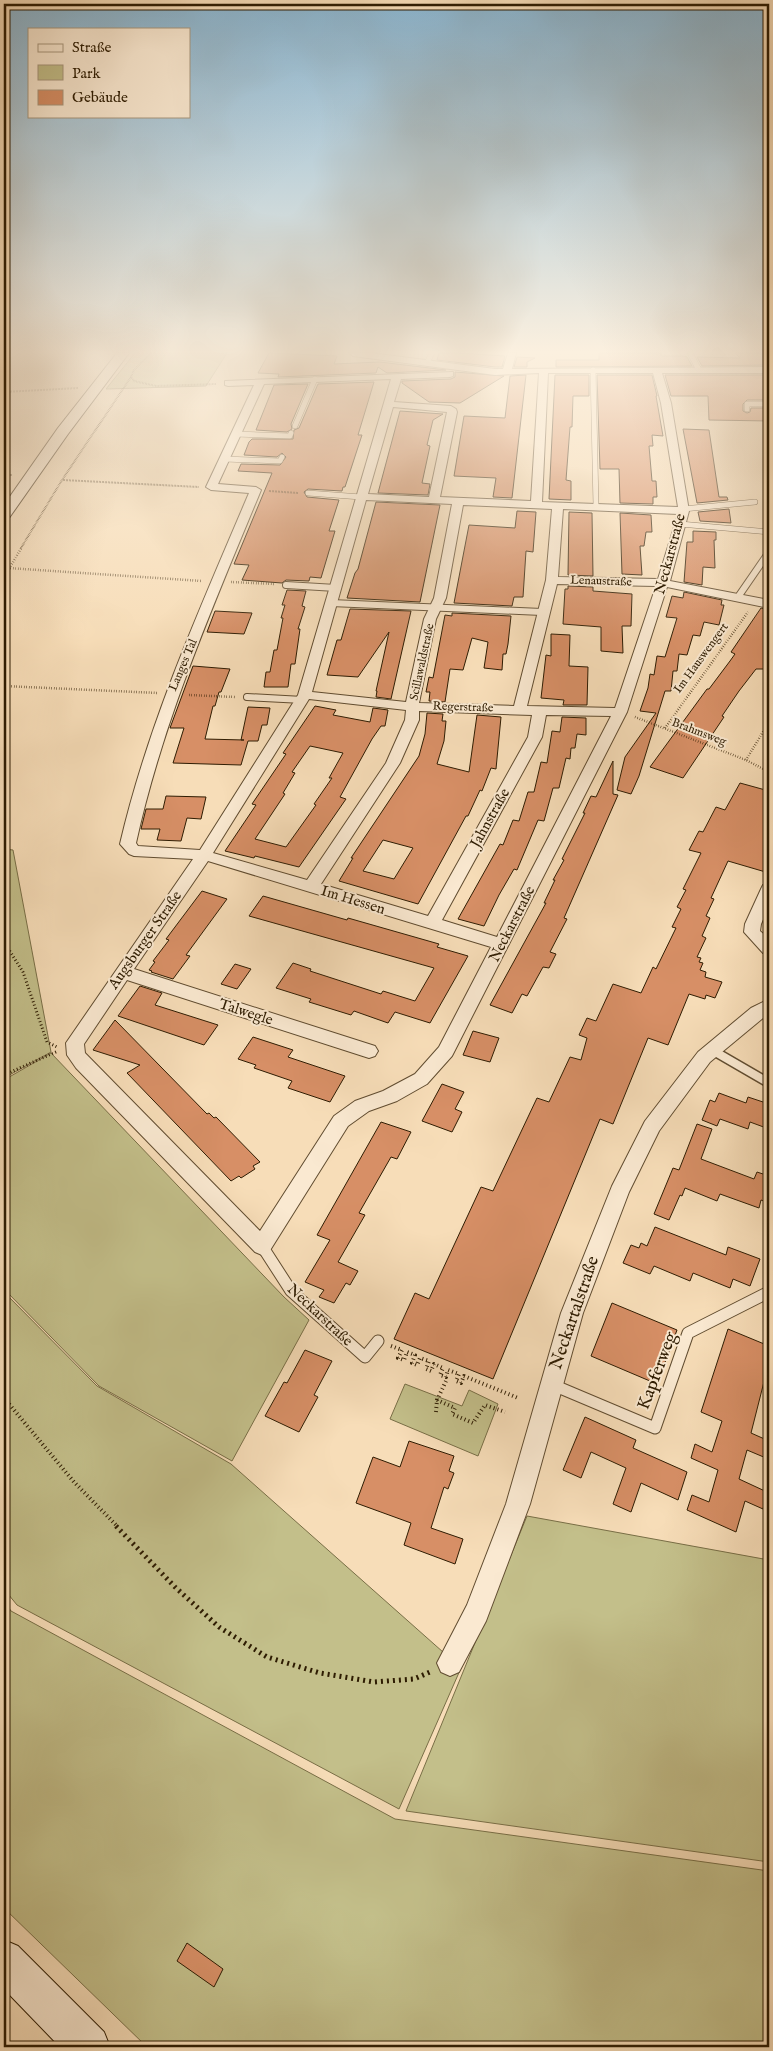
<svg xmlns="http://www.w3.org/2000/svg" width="773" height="2051" viewBox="0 0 773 2051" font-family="'IM FELL English',serif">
	<rect width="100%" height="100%" fill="#f7ddb8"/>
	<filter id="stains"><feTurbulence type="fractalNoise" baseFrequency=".004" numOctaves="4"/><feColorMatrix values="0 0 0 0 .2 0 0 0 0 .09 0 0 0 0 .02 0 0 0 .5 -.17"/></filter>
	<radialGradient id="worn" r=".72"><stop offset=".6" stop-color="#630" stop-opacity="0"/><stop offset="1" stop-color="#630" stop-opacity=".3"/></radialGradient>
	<path fill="#c3bf8a" stroke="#786e46" d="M135,353H227L206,386L106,389Z
		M4,849L13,850L51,1052L4,1078Z
		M51,1053L284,1297L309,1320L232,1461L99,1386L4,1289V1080Z
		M4,1292L97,1386L231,1464L461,1668L399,1809L17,1605L4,1589Z
		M405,1384L462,1406L469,1390L498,1404L478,1456L390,1419Z
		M527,1516L769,1560V1862L406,1811Z
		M4,1601L11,1611L395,1819L769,1871V2047H147L4,1908Z"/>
	<path fill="#d78f66" stroke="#2e1c02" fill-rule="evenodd" d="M269,353L337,356L334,364L380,362L446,370L387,373L378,367L376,373L278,377L279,374L258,373Z
		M439,353H459L505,356L502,367H495L437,360Z
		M599,353H661V356H683L687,357L692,366L556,367V360H599Z
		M735,353H761L769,365L702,366L697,357L740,358Z
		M517,357L535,358L527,362V367H514Z
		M455,372L504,376L460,403L429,402L402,383V381L451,379L455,377Z
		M526,375L512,498L493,497L496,478L454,476L464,416L505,418L510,376Z
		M555,375H589V396H573L572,427H570L566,480L571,481V500L549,499Z
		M597,375H652L657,396H656L663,436L652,435L653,446H649L652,481H656L657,497H653V504L620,503L619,469H600Z
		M665,375H769V400H747L743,404V411L747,413L750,412L751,408H769V421L709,420L708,396H671Z
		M374,382L358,435H362L345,487H343L342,491L308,489L304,492L307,497L339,500L329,531H335L321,578L310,577L309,581L286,580L282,583L242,580L249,565L234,564L272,473L238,471L241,464L280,465L286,457L282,453L277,457L244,455L249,442L252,439H293L294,430L299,428L318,384Z
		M308,384L291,424L292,429L287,432L256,430L274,385Z
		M400,411L443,414L433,420L427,445L430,446L422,483L430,484L428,495L378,493Z
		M683,429L709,430L719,497H727L728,500L697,503Z
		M376,502L440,505L420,602L347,598L355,573L358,569Z
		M729,509L731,523L700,521L698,512Z
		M517,511L536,512L533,552L526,551L523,597H514L512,606L454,603L469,525L515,528Z
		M569,512L592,513L593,576L568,575Z
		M620,513L651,515L652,532H646L644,546H640L642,575L622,574Z
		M693,531L716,532V540H714L715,568L703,567L702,585L684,582L687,542H693Z
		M568,586L593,587V591L632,594L631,626H622L623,653L601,651V627L563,624L565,589H568Z
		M287,590L306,591L302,606L305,607L298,629H300L295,664H291L288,687H264L266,672H270L274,650H277L283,618H281L285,605H282Z
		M684,592L722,600L721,605H724L719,625L704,622L700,636L693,635L687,655L679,654L677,671H673L671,691H665L639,776L631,794L617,790L625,757L656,713L640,711L648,688L650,674L654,675L657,656L665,657L677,618L666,617L672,596L683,598Z
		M761,608L769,610V664L766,669H756L739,691L722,716L724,717L683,778L650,767L707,689H709L730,661L735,654L731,652Z
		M350,609L411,611L391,699L376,697L377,691H376L389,632L358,677L327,675L337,640H341Z
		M215,611L252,613L244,634L207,632Z
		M452,613L511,616L508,644L506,654H503L502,670L484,668L488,642L472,638L463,670L450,669L445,702L429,701L430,692H426L429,677L433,678L445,615L452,616Z
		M551,634L570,635L569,666L588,667L587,705H563L564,700L541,698L546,655L551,656Z
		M193,666L230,669L221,692H219L215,706H213L205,739L244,740H241L248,707L270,708L267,725H262L258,741H248L241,765L173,763L184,728H170Z
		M315,706L336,710L333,715L370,722L373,708L388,710L385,726H381L372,739L340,797L346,799L299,867L255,856L254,858L225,851L256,805L252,804L286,754L283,753ZM310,746L343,753L329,778H332L314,804L316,805L286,847L255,839L285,794L283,793L295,773L292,772Z
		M427,713L443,714L442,721H446L444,741L437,764L469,772L477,715L501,717L496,769L491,768L482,791L480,790L468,816H466L418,904L339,881L353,858H351L419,756L425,734ZM383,840L413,848L394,879L363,871Z
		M562,717L586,718V735L577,734L575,748H571L570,759L566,758L559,788H553L544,821L538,820L517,870L514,869L499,895L484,926L458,919L500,844L503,845L513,820L519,821L528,792H534L541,762L547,763L552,731L560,732Z
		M613,761V794L618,795L564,918L567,919L550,952L556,954L549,968L543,967L527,996L522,994L512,1013L490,1005L546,903H544L555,880H553L564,860L562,859L585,813H583L591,796L596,797Z
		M740,783L769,791V873L728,861L711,898L714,899L706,916L710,918L702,936L706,938L697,957L701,958L699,962L703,963L700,970L706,972L705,977L722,982L715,998L706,995L705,999L689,994L668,1045L648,1038L613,1124L600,1119L493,1379L394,1339L415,1293L429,1299L481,1187L493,1191L537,1098L549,1102L570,1057L581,1060L587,1038L579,1035L587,1018L596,1021L613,984L641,993L653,967L656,969L676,928L672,927L681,909L677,907L686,890L683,889L701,853L689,850L699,831L703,832L716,807L725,810Z
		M166,796L206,797L201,819L187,818L181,841L157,840L160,829H141L146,809H163Z
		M202,891L227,899L186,955L190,956L173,979L151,972L152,971L149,970L155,962L153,961L169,940L166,939Z
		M263,896L347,920L348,918L439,944L437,947L468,956L430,1023L395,1012L388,1023L354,1011L351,1015L309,1002L311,999L276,988L293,963L311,969L310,971L381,994L383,991L415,1001L434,968L249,916Z
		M235,964L251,969L237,989L221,984Z
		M140,986L162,993L155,1005L218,1025L204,1045L118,1016Z
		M115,1020L207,1114L209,1113L214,1118L216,1117L260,1162L253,1166L255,1169L241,1178L239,1176L231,1181L127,1073L140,1065L93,1050Z
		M473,1031L499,1038L490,1062L463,1055Z
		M253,1037L293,1050L288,1057L345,1076L330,1102L288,1088L292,1081L254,1068L256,1065L238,1059Z
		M442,1084L464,1092L455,1109L462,1112L452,1132L422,1121Z
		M719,1093L746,1103L748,1097L769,1104V1129L750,1122L748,1129L720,1119L717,1126L702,1120L710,1100L715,1102Z
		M381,1122L411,1132L397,1159L391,1157L359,1213L365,1215L338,1262L358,1271L350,1285L346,1283L334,1303L319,1297L324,1290L305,1282L330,1240L317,1235Z
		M697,1124L712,1129L701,1159L754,1179L757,1172L769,1176V1203L761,1200L759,1208L720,1194L717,1201L685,1188L682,1196L680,1195L669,1220L654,1214L673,1168L679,1170Z
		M655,1227L726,1255L728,1247L760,1259L750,1286L733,1279L730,1288L693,1273L690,1281L654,1266L650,1274L623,1263L631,1245L639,1248L641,1243L647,1246Z
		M612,1303L677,1330L657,1384L591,1356Z
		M728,1329L769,1346V1362L751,1433L769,1441V1447L766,1458L747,1450L739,1479L767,1492L763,1509L745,1501L736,1532L687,1510L692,1495L709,1502L718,1470L691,1458L695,1444L712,1452L722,1421L701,1412Z
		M305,1350L332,1361L314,1395L318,1397L299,1432L265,1416L284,1382L287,1383Z
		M585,1417L636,1440L633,1448L687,1472L678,1500L641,1483L631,1512L613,1504L626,1468L591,1452L581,1478L563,1470Z
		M409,1441L454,1456L449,1471L454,1473L448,1489L444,1487L431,1528L463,1539L455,1564L404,1545L411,1523L356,1503L373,1457L400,1467Z
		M187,1943L223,1969L214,1987L177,1961Z"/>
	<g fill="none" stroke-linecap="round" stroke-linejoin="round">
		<g stroke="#604c30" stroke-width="6">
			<path id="lane-far3" d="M690,353L699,370
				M427,363L432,353
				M593,370L596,506
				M747,409V404H769
				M295,426L315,379
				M236,434L290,436L291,433
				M225,459L280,461L282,457
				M308,493L361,497
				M683,509L755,502
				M680,524L769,532"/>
		</g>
		<g stroke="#604c30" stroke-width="8">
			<path id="lane-far2" d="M286,585L336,588
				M738,597L769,552
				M331,603L542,612
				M247,697L303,700"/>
		</g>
		<g stroke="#604c30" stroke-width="11">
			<path id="lane-far1" d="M712,1050L769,1083"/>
		</g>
		<g stroke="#604c30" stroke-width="13">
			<path id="lane" d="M262,1246L291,1291L365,1357L378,1341
				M553,1385L655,1428L688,1333L769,1292"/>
		</g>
		<g stroke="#604c30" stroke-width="2">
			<path id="street" d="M349,353H371L495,369H503L508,353H516L512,369L769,367V373H662L671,403L689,511L670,581L769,600V608L667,587L627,712L452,1056L427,1084L397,1101L369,1111L348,1126L269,1252L262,1255L255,1252L76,1068L67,1055L66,1043L193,859L134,856L129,854L120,844C149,720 200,609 249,493L211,490L206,487L254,385L228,386L225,385V381L453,372V376L450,377L401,379L394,402L451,406L456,409L457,412L440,497L531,501L539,373L495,375L353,356ZM548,373H653L661,403L678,507L542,502ZM391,379L298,695L200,850L138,846L136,843C163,720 213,606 261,490L256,487L218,484L264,384ZM393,407L447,412L429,497L368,494ZM366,500L452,504L434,598L424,619L406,702L312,692ZM463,505L552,509L546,580L514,706L419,703L436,619L446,598ZM563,509L678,514L658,579L558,577ZM557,584L656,586L615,708L527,706ZM309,699L406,710L405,720L386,763L307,880L213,853ZM419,711L532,715L528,737L428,916L321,884L400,763L419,720ZM546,715L611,716L497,937L442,920L542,737ZM208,861L491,947L439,1047L415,1074L383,1091L355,1101L334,1116L260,1231L85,1053L84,1044L127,980L369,1058L375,1056L378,1051L375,1046L134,969Z
				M769,884V906L761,924L760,931L769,939V955L763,953L744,932L745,924L761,889L763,885Z
				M769,999V1013L710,1062L659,1131L629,1192L583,1313L530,1504L486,1621L459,1672L450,1676L441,1672L437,1663L467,1605L506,1504L561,1313L612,1186L645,1121L698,1052L751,1008Z"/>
		</g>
		<g stroke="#2e1c02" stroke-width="2">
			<path id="secondary" d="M117,353H129L68,434L9,518L4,519V505L58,428Z
				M4,1940L18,1946L104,2032L110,2047H60L4,1989Z"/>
		</g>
		<path stroke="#2e1c02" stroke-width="2" stroke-dasharray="0.5 1" stroke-linecap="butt" d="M151,353L134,370L131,377L134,381L156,386L216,384
			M4,392L78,388
			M4,475H13
			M63,480L199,487
			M269,491L298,493
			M21,548L62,480L131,377"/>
		<path stroke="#2e1c02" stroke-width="2.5" stroke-dasharray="0.5 2" stroke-linecap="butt" d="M8,568L202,581
			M4,577L22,547
			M231,582L275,584
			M4,686L158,693
			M189,695L235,697
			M635,717L746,760L769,772
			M665,728L748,612
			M746,760L769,722"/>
		<path stroke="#2e1c02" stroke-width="3" stroke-dasharray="1 2.5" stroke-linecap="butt" d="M4,942L23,972L47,1042L57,1047
			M4,1075L58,1051"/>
		<path stroke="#2e1c02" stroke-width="4" stroke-dasharray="1 3" stroke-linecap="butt" d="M391,1346L402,1350L398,1358L404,1360L407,1352L415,1355L412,1363L417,1365L420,1358L429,1361L426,1369L431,1371L434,1364L443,1368L440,1375L446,1377L448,1370L459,1374L456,1381L461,1383L464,1376L518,1398
			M4,1398L74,1482L118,1527
			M437,1400L455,1408L452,1414L473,1423L485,1405L505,1412
			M436,1412L437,1400L446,1381"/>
		<path stroke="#2e1c02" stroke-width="5" stroke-dasharray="2 4" stroke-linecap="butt" d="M116,1526L175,1587L219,1627L267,1657L320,1673L374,1682L414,1679L430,1672"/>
		<use href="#lane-far3" stroke="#fae9d1" stroke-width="5"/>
		<use href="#lane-far2" stroke="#fae9d1" stroke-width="6"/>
		<use href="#lane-far1" stroke="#fae9d1" stroke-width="8"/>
		<use href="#lane" stroke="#fae9d1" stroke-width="11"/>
		<use href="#street" fill="#fae9d1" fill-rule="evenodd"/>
		<use href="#secondary" fill="#fae9d1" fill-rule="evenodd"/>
	</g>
	<linearGradient id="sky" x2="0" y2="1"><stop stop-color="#8ab7d4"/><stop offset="0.55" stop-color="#fbf0df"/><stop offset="1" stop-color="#fbf0df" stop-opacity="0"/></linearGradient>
	<rect width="773" height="640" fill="url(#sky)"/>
	<g text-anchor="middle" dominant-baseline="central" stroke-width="4" stroke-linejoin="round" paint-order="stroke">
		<g font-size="12" fill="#2e1c02" stroke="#fae9d1">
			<text transform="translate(601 581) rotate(2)">Lenaustraße</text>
			<text transform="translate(701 658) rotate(-54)">Im Hauswengert</text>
			<text transform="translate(422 662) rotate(-78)">Scillawaldstraße</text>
			<text transform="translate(183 665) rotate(-67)">Langes Tal</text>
			<text transform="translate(463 707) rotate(2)">Regerstraße</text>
			<text transform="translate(699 732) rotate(21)">Brahmsweg</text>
		</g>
		<g font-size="15" fill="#2e1c02" stroke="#fae9d1">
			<text transform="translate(670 554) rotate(-75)">Neckarstraße</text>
			<text transform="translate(490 818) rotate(-61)">Jahnstraße</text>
			<text transform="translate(353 900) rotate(17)">Im Hessen</text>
			<text transform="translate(512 924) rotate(-63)">Neckarstraße</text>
			<text transform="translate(145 940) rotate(-55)">Augsburger Straße</text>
			<text transform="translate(246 1012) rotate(18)">Talwegle</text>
			<text transform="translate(320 1315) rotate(43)">Neckarstraße</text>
		</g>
		<g font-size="18" fill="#2e1c02" stroke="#fae9d1">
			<text transform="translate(575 1313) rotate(-71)">Neckartalstraße</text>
			<text transform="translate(658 1371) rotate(-69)">Kapferweg</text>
		</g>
	</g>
	<rect width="773" height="2051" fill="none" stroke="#f7ddb8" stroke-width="20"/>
	<rect x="5" y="5" width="763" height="2041" fill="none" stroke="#2e1c02" stroke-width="2.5"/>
	<rect x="10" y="10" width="753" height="2031" fill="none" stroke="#2e1c02"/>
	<rect x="28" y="28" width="162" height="90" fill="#fae9d1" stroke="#a8977e"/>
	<rect x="38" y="44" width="25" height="8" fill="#fae9d1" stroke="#a8977e"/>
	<text x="72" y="52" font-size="15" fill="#2e1c02">Straße</text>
	<rect x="38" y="65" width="25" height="15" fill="#c3bf8a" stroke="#a8977e"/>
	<text x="72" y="78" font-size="15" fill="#2e1c02">Park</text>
	<rect x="38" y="90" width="25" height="15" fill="#d78f66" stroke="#a8977e"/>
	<text x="72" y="102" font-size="15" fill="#2e1c02">Gebäude</text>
	<rect width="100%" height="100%" filter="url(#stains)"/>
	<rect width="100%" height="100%" fill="url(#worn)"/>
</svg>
